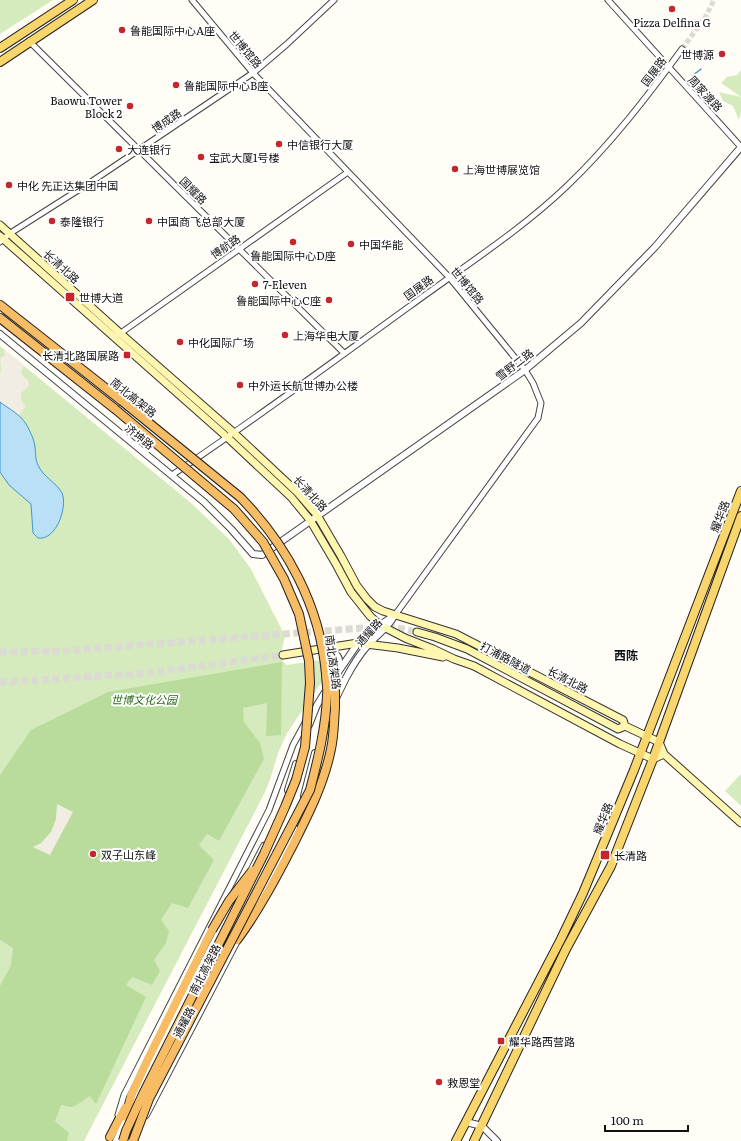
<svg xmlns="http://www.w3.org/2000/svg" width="741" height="1141" viewBox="0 0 741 1141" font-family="Literata,'Noto Sans SC',serif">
	<rect width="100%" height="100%" fill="#fffdf5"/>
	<path fill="#d5ebbd" d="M0,0H53L0,34Z
		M741,70V112L739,120L733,106L723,101L719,92L741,97L721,83L727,77L737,75Z
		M0,346L191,503L229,539L251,569L285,636L282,649L283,661L286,665L330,659L333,663L332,667L287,733L278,753L270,780L264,794L84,1141H0Z
		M741,774V806L725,791Z"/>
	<path fill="#b9dc9c" d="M282,662L281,735L266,736L267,703L243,708L244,722L260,743L264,759L219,841L207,834L199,845L214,860L188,908L172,903L161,920L169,931L166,943L154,960L160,971L152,985L132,977L126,985L146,997L96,1104L90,1096C84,1099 78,1106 71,1107C68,1107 64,1105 61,1105L55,1121L69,1133L67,1141H0V986L11,965L13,948L0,940V775L31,730L108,692Z"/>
	<path fill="#f1ede2" d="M4,349L24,365L21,372L24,378L28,380L29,386L21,393V398L23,403L26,406L19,415L15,413L0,418V375L1,369L0,358L5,355Z
		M57,804L73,812L50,855L33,847L41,843L51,832L56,819Z"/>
	<path fill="#b9e0f7" stroke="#3f96cf" d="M0,402C9,409 20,414 26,424C30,431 34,439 35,447C36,453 35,459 38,465C43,477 56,482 62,493C68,507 56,541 38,538L33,533L31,504L9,485L0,472Z"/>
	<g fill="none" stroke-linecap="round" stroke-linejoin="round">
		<path stroke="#3f96cf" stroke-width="1.5" d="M692,76L701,69"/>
		<path stroke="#dbdad3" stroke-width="5" stroke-dasharray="5 2.5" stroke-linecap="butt" d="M682,49L706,16L714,0"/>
		<path stroke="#dbdad3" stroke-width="7" stroke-dasharray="7 3.5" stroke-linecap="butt" d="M0,652L63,651L389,626L417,632
			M0,682H11L147,673L283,655"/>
		<g stroke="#444" stroke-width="7">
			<path id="minor" d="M192,0L253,73L449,277L525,370L533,383L541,403L538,418L395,615
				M608,0L741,147
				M29,41L344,353
				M0,242L9,234L91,182L253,73L287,44L334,0
				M118,335L348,172
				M172,475C253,421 331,363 410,306C463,267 520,231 567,186C610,145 647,97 682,49
				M118,1115L124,1095L269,810L293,745L305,723"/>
		</g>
		<g stroke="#444" stroke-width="8">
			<path id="tertiary" d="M0,334L204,502L231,529L253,554L262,555L525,370L581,323L655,247L741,147
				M326,649C336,654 341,655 339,668
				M332,681L358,643L380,625L395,615
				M327,720C336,696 352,662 369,644C378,634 388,628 394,616
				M309,725L317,705L327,689
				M288,790L296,764
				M304,796L315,753
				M250,873L264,846
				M254,907L278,863L294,828
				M146,1115L239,937
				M466,1122L482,1126L497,1141
				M116,1141L151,1064L241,890"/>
		</g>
		<g stroke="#333" stroke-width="9">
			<path id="secondary" d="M0,225L120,333L234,433L297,492L317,515L341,556L357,586L367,599L375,607L383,611L456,634L623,720L625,726L659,742L664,754L741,823
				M0,236L228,438L291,497L310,520L336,564L351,592L370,616L380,625L405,638L433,649L454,659L474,666L620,744L653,759L664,754
				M417,632L435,637L467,649L618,729L625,726
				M283,655L358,643L398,648L443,657"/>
		</g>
		<g stroke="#222" stroke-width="10">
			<path id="primary" d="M0,48L73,0
				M0,62L93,0
				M456,1141L561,939L583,893L634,770L741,491
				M474,1141L566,949L611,866L653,759L741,516"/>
		</g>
		<g stroke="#222" stroke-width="10">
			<path id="trunk" d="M0,305L122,401
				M0,318L115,409
				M237,940C259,910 276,878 293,845C308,815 324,784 331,749C334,736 334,721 335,707
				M126,1117L131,1096L147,1061L212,930
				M110,1137L125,1108"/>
		</g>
		<use href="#minor" stroke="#fff" stroke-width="5"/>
		<use href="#tertiary" stroke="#fff" stroke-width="6"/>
		<use href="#secondary" stroke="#fff6b0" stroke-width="7"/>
		<use href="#primary" stroke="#f9d66b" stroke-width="8"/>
		<use href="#trunk" stroke="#f7bc64" stroke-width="8"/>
		<g stroke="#222" stroke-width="10" stroke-linecap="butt">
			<path id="trunk-bridge" d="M122,401L240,497C287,545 320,606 326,674C326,681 328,688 327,695C326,727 318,759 310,790L149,1099L133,1141
				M115,409L234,509L263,542L284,579L299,614L309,661L310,683L305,747L296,780L285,807L264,854L143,1094L126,1131L123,1141
				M328,661L335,687V707
				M212,930L229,901L252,871"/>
		</g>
		<use href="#trunk-bridge" stroke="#f7bc64" stroke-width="8"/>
	</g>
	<g fill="#c4262e" stroke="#fff" stroke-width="1.5">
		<circle cx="672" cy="9" r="4"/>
		<circle cx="122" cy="30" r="4"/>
		<circle cx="722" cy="54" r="4"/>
		<circle cx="176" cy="85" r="4"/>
		<circle cx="130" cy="106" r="4"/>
		<circle cx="279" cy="144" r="4"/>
		<circle cx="119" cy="149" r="4"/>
		<circle cx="201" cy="157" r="4"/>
		<circle cx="455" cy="169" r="4"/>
		<circle cx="9" cy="185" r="4"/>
		<circle cx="52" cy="221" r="4"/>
		<circle cx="149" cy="221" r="4"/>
		<circle cx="293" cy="242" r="4"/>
		<circle cx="351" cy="244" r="4"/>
		<circle cx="255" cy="284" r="4"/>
		<rect x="65" y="292" width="10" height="10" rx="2"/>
		<circle cx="329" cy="300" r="4"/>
		<circle cx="285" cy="335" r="4"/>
		<circle cx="180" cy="342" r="4"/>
		<rect x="123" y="351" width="8" height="8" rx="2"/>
		<circle cx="240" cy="385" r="4"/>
		<circle cx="93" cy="854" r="4"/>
		<rect x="600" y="850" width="10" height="10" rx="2"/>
		<rect x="497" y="1037" width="8" height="8" rx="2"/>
		<circle cx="439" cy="1082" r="4"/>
	</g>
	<g text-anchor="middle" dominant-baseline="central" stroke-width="4" stroke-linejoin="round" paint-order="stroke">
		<g font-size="11" fill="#111" stroke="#fff" text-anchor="start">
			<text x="672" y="22" text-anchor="middle">Pizza Delfina G</text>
			<text x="130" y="30">鲁能国际中心A座</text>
			<text x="714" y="54" text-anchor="end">世博源</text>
			<text x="184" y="85">鲁能国际中心B座</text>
			<text x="122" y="100" text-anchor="end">Baowu Tower<tspan x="122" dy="13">Block 2</tspan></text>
			<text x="287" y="144">中信银行大厦</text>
			<text x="127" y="149">大连银行</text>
			<text x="209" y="157">宝武大厦1号楼</text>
			<text x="463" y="169">上海世博展览馆</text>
			<text x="17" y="185">中化 先正达集团中国</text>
			<text x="60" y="221">泰隆银行</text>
			<text x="157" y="221">中国商飞总部大厦</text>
			<text x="359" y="244">中国华能</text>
			<text x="293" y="255" text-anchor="middle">鲁能国际中心D座</text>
			<text x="263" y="284">7-Eleven</text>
			<text x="79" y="297">世博大道</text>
			<text x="321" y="300" text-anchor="end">鲁能国际中心C座</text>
			<text x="293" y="335">上海华电大厦</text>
			<text x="188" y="342">中化国际广场</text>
			<text x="119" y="355" text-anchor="end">长清北路国展路</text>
			<text x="248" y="385">中外运长航世博办公楼</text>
			<text x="101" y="854">双子山东峰</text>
			<text x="614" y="855">长清路</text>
			<text x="509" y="1041">耀华路西营路</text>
			<text x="447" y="1082">救恩堂</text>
		</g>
		<g font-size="11" fill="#111" stroke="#fff">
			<text transform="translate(246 49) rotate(50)">世博馆路</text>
			<text transform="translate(653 71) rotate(-53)">国展路</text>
			<text transform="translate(706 93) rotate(47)">周家渡路</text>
			<text transform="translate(166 120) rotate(-34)">博成路</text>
			<text transform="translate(194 190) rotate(45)">国耀路</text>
			<text transform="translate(225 246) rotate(-35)">博航路</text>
			<text transform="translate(62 266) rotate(42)">长清北路</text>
			<text transform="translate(468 285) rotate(50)">世博馆路</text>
			<text transform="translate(418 287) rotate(-36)">国展路</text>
			<text transform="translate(514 364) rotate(-37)">雪野二路</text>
			<text transform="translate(134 397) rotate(39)">南北高架路</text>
			<text transform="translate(140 436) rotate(39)">济坤路</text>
			<text transform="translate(311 493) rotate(48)">长清北路</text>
			<text transform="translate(719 516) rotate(-69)">耀华路</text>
			<text transform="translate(368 632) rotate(-48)">通耀路</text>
			<text transform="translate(506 657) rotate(28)">打浦路隧道</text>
			<text transform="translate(334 662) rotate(82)">南北高架路</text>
			<text transform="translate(568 679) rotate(27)">长清北路</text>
			<text transform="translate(602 818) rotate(-68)">耀华路</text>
			<text transform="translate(204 969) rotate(-63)">南北高架路</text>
			<text transform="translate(183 1022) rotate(-62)">通耀路</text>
		</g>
		<g font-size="11" font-style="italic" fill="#2f6b1f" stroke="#fff">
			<text x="144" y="699">世博文化公园</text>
		</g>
		<g font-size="12" font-weight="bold" fill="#111" stroke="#fff">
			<text x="626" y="655">西陈</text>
		</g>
	</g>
	<path d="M605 1125v6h83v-6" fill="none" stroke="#111111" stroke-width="2"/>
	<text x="611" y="1125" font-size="12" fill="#111111" stroke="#ffffff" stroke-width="3" paint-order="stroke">100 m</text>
</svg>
